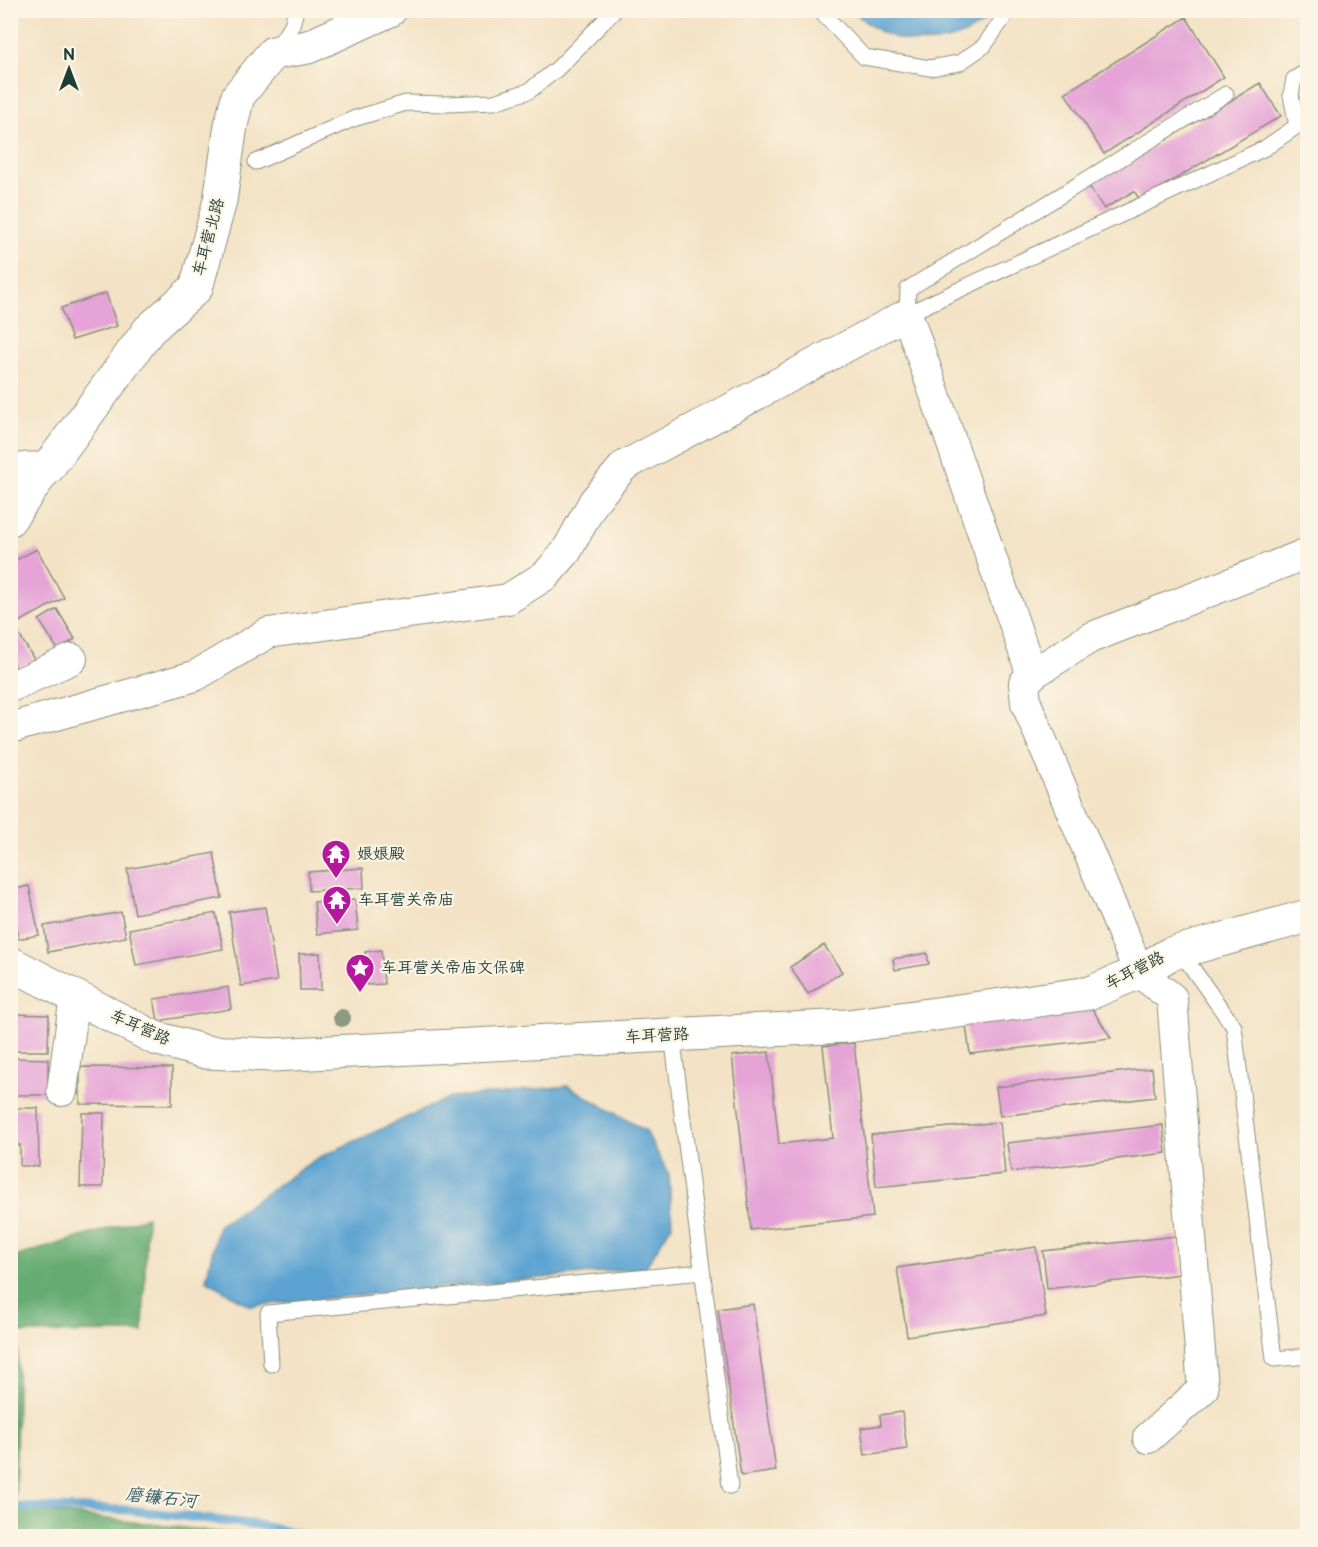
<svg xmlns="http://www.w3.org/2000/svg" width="1318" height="1547" viewBox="0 0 1318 1547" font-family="'Balsamiq Sans','LXGW WenKai TC',sans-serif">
	<rect width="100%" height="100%" fill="#fcf5e5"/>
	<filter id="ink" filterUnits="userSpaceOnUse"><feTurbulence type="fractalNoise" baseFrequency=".0167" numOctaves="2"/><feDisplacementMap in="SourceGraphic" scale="12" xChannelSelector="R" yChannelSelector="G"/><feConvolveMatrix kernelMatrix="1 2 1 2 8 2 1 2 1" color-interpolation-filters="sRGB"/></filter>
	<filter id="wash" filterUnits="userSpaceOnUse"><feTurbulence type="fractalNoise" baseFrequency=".008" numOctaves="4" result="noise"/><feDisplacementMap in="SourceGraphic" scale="24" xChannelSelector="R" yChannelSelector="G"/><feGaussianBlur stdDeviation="1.35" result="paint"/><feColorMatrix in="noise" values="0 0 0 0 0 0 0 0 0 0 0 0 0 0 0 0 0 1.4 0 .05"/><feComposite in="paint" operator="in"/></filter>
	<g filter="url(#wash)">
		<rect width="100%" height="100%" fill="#f3e2c5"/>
		<path fill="#66ac72" stroke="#427453" stroke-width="1.5" d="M147,1217L143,1332L18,1333L15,1508L252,1536H11V1258Z"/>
		<path fill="#5ca3d2" stroke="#3e7083" stroke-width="1.5" d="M854,11H996C958,53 892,53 854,11Z
			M568,1086L646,1131L669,1175L672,1225L645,1268L250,1306L206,1280L218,1226L316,1159L449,1098Z"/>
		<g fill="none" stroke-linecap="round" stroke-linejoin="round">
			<path stroke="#5ca3d2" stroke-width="9" d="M10,1507L130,1510L258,1525L306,1536"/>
		</g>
		<g id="blocks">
			<path fill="#e5a3d7" d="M1186,17L1224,77L1104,154L1065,93Z
				M1260,83L1281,116L1140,200L1134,191L1104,209L1089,186Z
				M106,293L117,326L72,340L61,308Z
				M37,549L64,598L10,627V563Z
				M57,609L75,639L58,650L39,620Z
				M16,630L34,659L17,670L10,659V633Z
				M214,853L222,898L135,914L127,869Z
				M363,868L364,888L309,891L308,872Z
				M29,886L39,935L18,939L15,925L10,926V890Z
				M355,899L358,930L317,934L314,902Z
				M265,907L277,981L241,986L229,912Z
				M121,912L126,937L48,952L44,926Z
				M216,913L223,949L136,965L129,929Z
				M824,945L842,972L808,994L790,967Z
				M381,950L384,984L367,985L365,952Z
				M320,953L321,990H300L299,954Z
				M927,953L929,964L895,970L893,959Z
				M228,987L231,1009L158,1021L154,999Z
				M1089,1004L1111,1038L970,1054L966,1025Z
				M10,1014L49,1015L48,1051H10Z
				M854,1043L873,1217L751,1230L732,1056L769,1052L779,1144L833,1138L823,1046Z
				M10,1058L48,1059V1095H10Z
				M80,1067L172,1068V1105L80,1104Z
				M1152,1068L1155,1097L1000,1116L996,1087Z
				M10,1108H38L39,1166H20V1145H10Z
				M82,1113H104L103,1187H80Z
				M1000,1122L1005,1174L876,1187L871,1135Z
				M1163,1125L1166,1153L1011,1172L1007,1143Z
				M1176,1236L1181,1274L1047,1289L1043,1251Z
				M1036,1247L1046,1316L907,1336L897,1268Z
				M753,1304L776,1471L741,1476L718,1309Z
				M902,1412L907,1449L865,1455L861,1428L881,1425L880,1415Z"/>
		</g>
	</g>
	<g filter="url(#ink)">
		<use href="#blocks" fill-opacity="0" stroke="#89907c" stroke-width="1.5"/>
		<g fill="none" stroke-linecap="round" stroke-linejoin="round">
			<g stroke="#89907c" stroke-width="17">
				<path id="service" d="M822,10L824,15L864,57L930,68L959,63L984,46L1009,10
					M275,50L292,25L296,10
					M1226,94L908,289L907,314L1265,148L1297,126L1291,95L1294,79L1308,71
					M256,162L353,119L406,103L447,104L494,102L529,91L557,69L615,10
					M1180,951L1234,1027L1274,1359L1308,1356
					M672,1035L730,1486
					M271,1364L268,1313L702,1272"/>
			</g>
			<g stroke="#89907c" stroke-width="32">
				<path id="minor" d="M10,521L47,469
					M10,687L72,659
					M10,728L195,676L268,633L508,599L546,575L566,552L594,501L624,466L907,314L1032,675
					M62,1091L75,996
					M1148,1438L1203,1389L1172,998L1139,972L1026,703L1024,683L1036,672L1090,638L1308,553"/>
			</g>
			<g stroke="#89907c" stroke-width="35">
				<path id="tertiary" d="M10,473L26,469H47L149,330L196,288L220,201L231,125L238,96L273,53L308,47L390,10
					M10,963L155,1038L206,1052L272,1055L848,1026L1090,993L1139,972L1170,954L1308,916"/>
			</g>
			<use href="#service" stroke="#fff" stroke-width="15"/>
			<use href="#minor" stroke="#fff" stroke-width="30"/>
			<use href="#tertiary" stroke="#fff" stroke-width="33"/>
		</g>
		<circle fill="#8b9a80" cx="342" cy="1018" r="9"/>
	</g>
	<defs>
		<g id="temple-pin" transform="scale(1.5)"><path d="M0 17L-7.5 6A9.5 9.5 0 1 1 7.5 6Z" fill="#b5179e" stroke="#fcf5e5"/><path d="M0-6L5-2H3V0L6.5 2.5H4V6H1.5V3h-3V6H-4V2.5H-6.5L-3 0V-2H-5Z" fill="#fff"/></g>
		<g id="sight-pin" transform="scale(1.5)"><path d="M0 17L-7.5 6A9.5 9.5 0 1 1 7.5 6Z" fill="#b5179e" stroke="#fcf5e5"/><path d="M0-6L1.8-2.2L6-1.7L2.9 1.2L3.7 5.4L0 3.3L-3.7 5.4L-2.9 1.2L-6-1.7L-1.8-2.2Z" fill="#fff"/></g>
	</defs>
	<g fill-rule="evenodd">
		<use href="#temple-pin" x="336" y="854"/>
		<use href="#temple-pin" x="337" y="900"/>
		<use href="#sight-pin" x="360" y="968"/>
	</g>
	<g text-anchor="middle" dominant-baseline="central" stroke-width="4.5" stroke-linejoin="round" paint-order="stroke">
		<g font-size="16" fill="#1f3d34" stroke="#fcf5e5">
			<text transform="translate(209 237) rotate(-75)">车耳营北路</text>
			<text transform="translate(1135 971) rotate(-27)">车耳营路</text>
			<text transform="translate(140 1028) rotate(24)">车耳营路</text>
			<text transform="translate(657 1036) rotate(-3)">车耳营路</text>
		</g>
		<g font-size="16" fill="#1f3d34" stroke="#fcf5e5" text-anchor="start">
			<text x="357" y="854">娘娘殿</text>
			<text x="358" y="900">车耳营关帝庙</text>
			<text x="381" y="968">车耳营关帝庙文保碑</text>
		</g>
		<g font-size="18" font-style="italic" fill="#315c63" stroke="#fcf5e5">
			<text transform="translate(161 1498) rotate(6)">磨镰石河</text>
		</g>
	</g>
	<rect width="1318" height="1547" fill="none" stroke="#fcf5e5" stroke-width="36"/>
	<g transform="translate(69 69)" stroke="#fcf5e5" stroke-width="4.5" paint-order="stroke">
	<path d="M0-4.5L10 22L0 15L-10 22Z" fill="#1f3d34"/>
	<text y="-9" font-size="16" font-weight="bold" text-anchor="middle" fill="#1f3d34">N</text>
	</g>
</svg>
